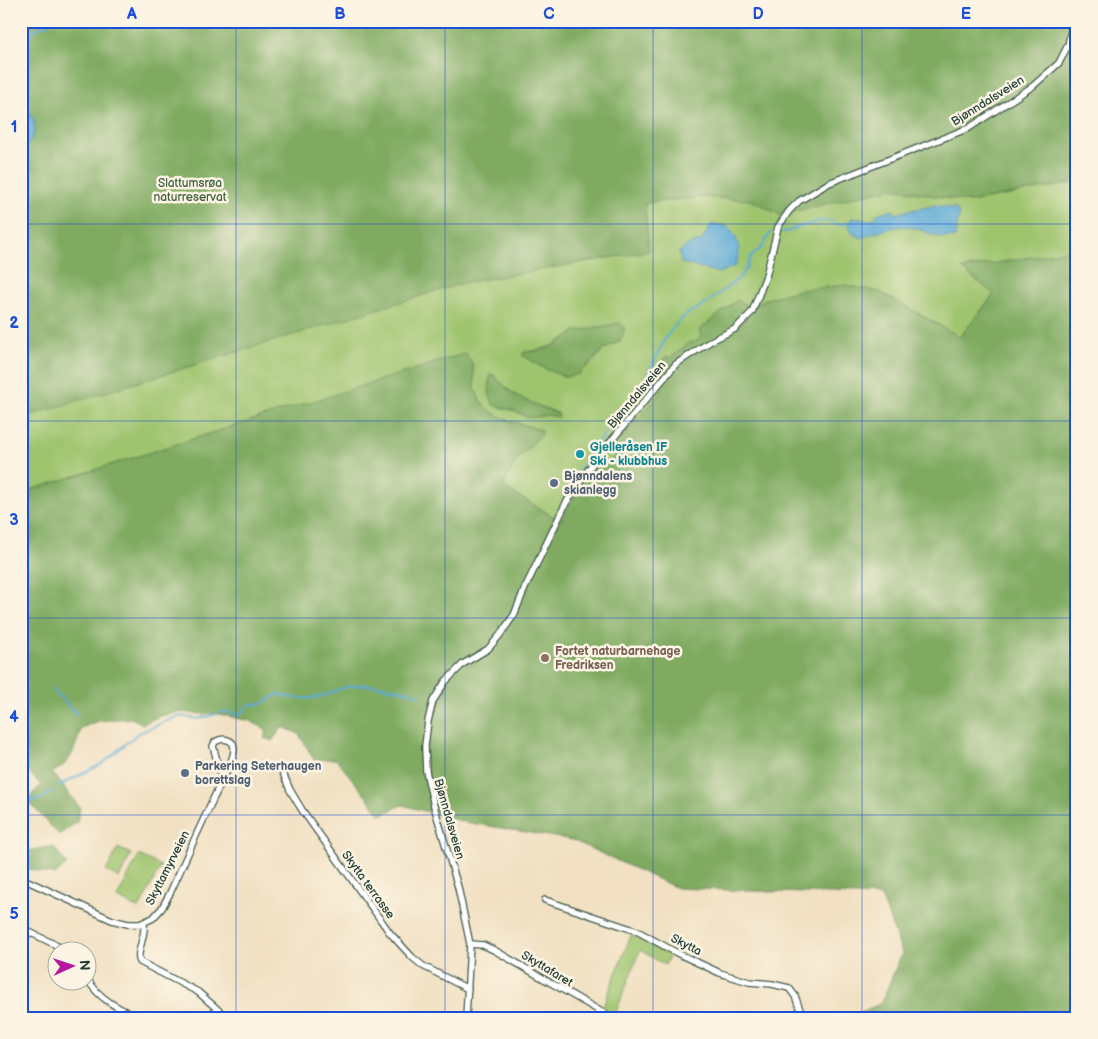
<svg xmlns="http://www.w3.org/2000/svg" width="1098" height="1039" viewBox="0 0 1098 1039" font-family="'Balsamiq Sans',sans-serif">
	<rect width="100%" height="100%" fill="#fcf5e5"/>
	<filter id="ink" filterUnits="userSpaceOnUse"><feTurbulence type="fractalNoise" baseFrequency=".02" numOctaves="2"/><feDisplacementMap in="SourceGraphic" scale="10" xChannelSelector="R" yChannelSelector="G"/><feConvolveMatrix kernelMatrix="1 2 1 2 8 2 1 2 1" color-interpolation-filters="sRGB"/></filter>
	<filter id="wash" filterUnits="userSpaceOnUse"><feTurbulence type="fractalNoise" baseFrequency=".0096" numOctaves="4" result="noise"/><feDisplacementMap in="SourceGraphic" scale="20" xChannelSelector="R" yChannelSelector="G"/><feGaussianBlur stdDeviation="1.12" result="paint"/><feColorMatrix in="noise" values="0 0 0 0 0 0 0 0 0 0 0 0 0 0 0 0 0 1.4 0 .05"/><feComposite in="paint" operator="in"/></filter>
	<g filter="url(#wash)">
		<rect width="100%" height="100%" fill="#f1e0c1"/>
		<path fill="#9fc46e" stroke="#5f8051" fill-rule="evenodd" d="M21,21L666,201L702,197L751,200L780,214L892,188L970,202L1077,182V249L963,269L994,294L960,337L880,292L766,299L699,330L702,335L693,344L691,342L670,358L667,356L657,384L662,391L612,448L614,456L608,463H601L576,494L561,521L506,489L504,484L516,460L527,451L541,430C517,421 485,420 476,391C473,382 475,371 472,364C471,360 468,357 466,354L21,493ZM576,331L620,341L604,349L590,365L566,377C550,371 534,366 524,352C547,350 557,344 576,331ZM496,378L518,398L558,413L559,417L548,415L528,418L515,411L493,405Z
			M118,848L131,854L119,878L106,871Z
			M139,855L161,866L139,909L117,898Z
			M631,935L670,955L665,965L640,950L615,1015L602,1009Z"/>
		<path fill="#7faa61" stroke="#4f744a" d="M21,21H1077V182L970,202L892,188L780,215L751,200L702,197L645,203L649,251L463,283L21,418V152C38,136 41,119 21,105V83H25L28,81L21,79Z
			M1077,249V638L1075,650L1077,1018H850L881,1003L902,953L881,896L677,888L572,840L465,822L402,805L381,815L336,759L314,760L299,734L283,727L272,741L264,738L267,730L250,721L214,713L202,714L177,712L160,716L143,724L131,718L99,721L81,728C76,746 71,766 52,772L80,808L77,822L59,835L27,800L41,785L21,764V493L466,353C468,357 471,360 472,364C475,371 473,382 476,391C485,419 517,422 541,430V435L516,460L504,484L506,489L561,521L576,494L601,463H608L614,456L612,448L662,391L655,377L666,356L670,358L691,341L693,344L702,335L699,330L737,300L751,307L766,299L799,290L844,285L880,292L960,337L994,294L962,269Z
			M620,323L625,329L620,341L604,349L579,374L566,377L547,370L522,355L524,352L539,351L554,346L576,331Z
			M490,375H494C511,398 533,403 558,414L559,417L548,415L528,418L515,411L493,405L489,393Z
			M53,846L67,864L55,875L24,868L22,852Z"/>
		<path fill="#5aa9d4" stroke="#3c7384" d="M21,105C41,119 38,136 21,152Z
			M935,205L956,209L959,215L955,237C935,240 931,232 914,228C898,223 876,233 861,238L852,233L848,223L852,218L870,220L873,219L879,213L892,210L897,214C908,209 922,209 935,205Z
			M712,224L727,226C739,240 743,249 735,266L719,273L681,263L679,252L688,245L701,241Z"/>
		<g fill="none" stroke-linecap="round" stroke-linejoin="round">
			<path stroke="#5aa9d4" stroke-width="2" d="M21,42L36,29L53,21
				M781,231L786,232C798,228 828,214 837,225L848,223
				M563,496L592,451L644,382L666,337L678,322L687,314L706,304L740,277L747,267L751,257L762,247L770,233
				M52,689L77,714
				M221,712C238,710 235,724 249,704H261L278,694C290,698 305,700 317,697C328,695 339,688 351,686C375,683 397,688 420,695
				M58,786L102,764L137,734L162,723L179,716L198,719L217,714
				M21,806L32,800H39L53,791"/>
		</g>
	</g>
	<g filter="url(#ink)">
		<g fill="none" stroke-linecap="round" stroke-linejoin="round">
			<g stroke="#3e5549" stroke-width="8">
				<path id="minor" d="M280,766L290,790L302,810L390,933L412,957L423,966L468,989
					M21,878L112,920L128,924H140L153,918L162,908L170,893C186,858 201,824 218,789C222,779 234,761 234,750C235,739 223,737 215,742L213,746L222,779
					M545,900L637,931L677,953L720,973L749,982L772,984L789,988L795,996L803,1018
					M144,922C146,938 135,953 140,962L198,992L224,1015
					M21,928L54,944L67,952
					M470,944L483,945L494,950L612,1018
					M88,980C100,1000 118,1008 139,1018
					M466,1018L470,944L458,887L434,806L426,771L425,746L428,721L433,701L445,682L463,664L488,649L500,635L514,615L525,588L566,503L595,460L676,364L711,341L735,329L752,312L766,276L778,227L789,211L799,201L829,183L969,128L1033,86L1059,63L1068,45L1073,21"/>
			</g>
			<use href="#minor" stroke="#fff" stroke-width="5.5"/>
		</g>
	</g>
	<path fill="none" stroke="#1d4ed8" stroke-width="1" stroke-opacity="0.55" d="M236,21V1018M445,21V1018M653,21V1018M862,21V1018M21,224H1077M21,421H1077M21,618H1077M21,815H1077"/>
	<circle fill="#0f9aa8" stroke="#fcf5e5" stroke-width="2" cx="580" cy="454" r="5"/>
	<g fill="#5c6f8a" stroke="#fcf5e5" stroke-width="2">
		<circle cx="554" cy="483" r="5"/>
		<circle cx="185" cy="773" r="5"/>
	</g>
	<circle fill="#8d6e63" stroke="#fcf5e5" stroke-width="2" cx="545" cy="658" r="5"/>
	<g text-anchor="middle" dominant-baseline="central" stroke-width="5" stroke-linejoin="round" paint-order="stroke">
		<g font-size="12" fill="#1f3d34" stroke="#fcf5e5">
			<text transform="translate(988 101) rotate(-32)">Bjønndalsveien</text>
			<text transform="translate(637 395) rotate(-50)">Bjønndalsveien</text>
			<text transform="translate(449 819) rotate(74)">Bjønndalsveien</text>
			<text transform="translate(168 868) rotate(-63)">Skyttamyrveien</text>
			<text transform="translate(368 885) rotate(54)">Skytta terrasse</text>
			<text transform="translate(686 945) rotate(27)">Skytta</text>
			<text transform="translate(547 969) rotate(31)">Skyttafaret</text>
		</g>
		<g font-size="12" fill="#3f5f42" stroke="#fcf5e5">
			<text x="190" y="183">Slattumsrøa<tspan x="190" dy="14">naturreservat</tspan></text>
		</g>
		<g font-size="12" font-weight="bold" fill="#0d838f" stroke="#fcf5e5" text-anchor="start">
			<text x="590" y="447">Gjelleråsen IF<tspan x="590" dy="14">Ski - klubbhus</tspan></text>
		</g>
		<g font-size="12" font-weight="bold" fill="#4e5e75" stroke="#fcf5e5" text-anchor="start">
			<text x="564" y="476">Bjønndalens<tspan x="564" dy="14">skianlegg</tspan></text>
			<text x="195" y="766">Parkering Seterhaugen<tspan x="195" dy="14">borettslag</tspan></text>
		</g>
		<g font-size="12" font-weight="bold" fill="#785e54" stroke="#fcf5e5" text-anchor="start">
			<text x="555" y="651">Fortet naturbarnehage<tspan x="555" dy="14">Fredriksen</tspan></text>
		</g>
	</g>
	<rect width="1098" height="1039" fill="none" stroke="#fcf5e5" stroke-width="55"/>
	<g transform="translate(72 966) rotate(87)"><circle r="24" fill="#fcf5e5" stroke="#a4ab9e"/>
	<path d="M0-4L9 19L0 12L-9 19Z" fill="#b5179e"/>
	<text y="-8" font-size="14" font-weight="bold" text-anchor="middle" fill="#1f3d34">N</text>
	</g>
	<rect x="28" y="28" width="1042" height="984" fill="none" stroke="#1d4ed8" stroke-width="2"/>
	<g font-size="16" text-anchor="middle" font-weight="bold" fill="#1d4ed8">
		<text x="132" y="19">A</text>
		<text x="340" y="19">B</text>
		<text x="549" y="19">C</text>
		<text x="758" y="19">D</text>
		<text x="966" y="19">E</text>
		<text x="14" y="132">1</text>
		<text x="14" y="328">2</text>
		<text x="14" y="525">3</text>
		<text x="14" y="722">4</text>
		<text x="14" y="919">5</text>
	</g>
</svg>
